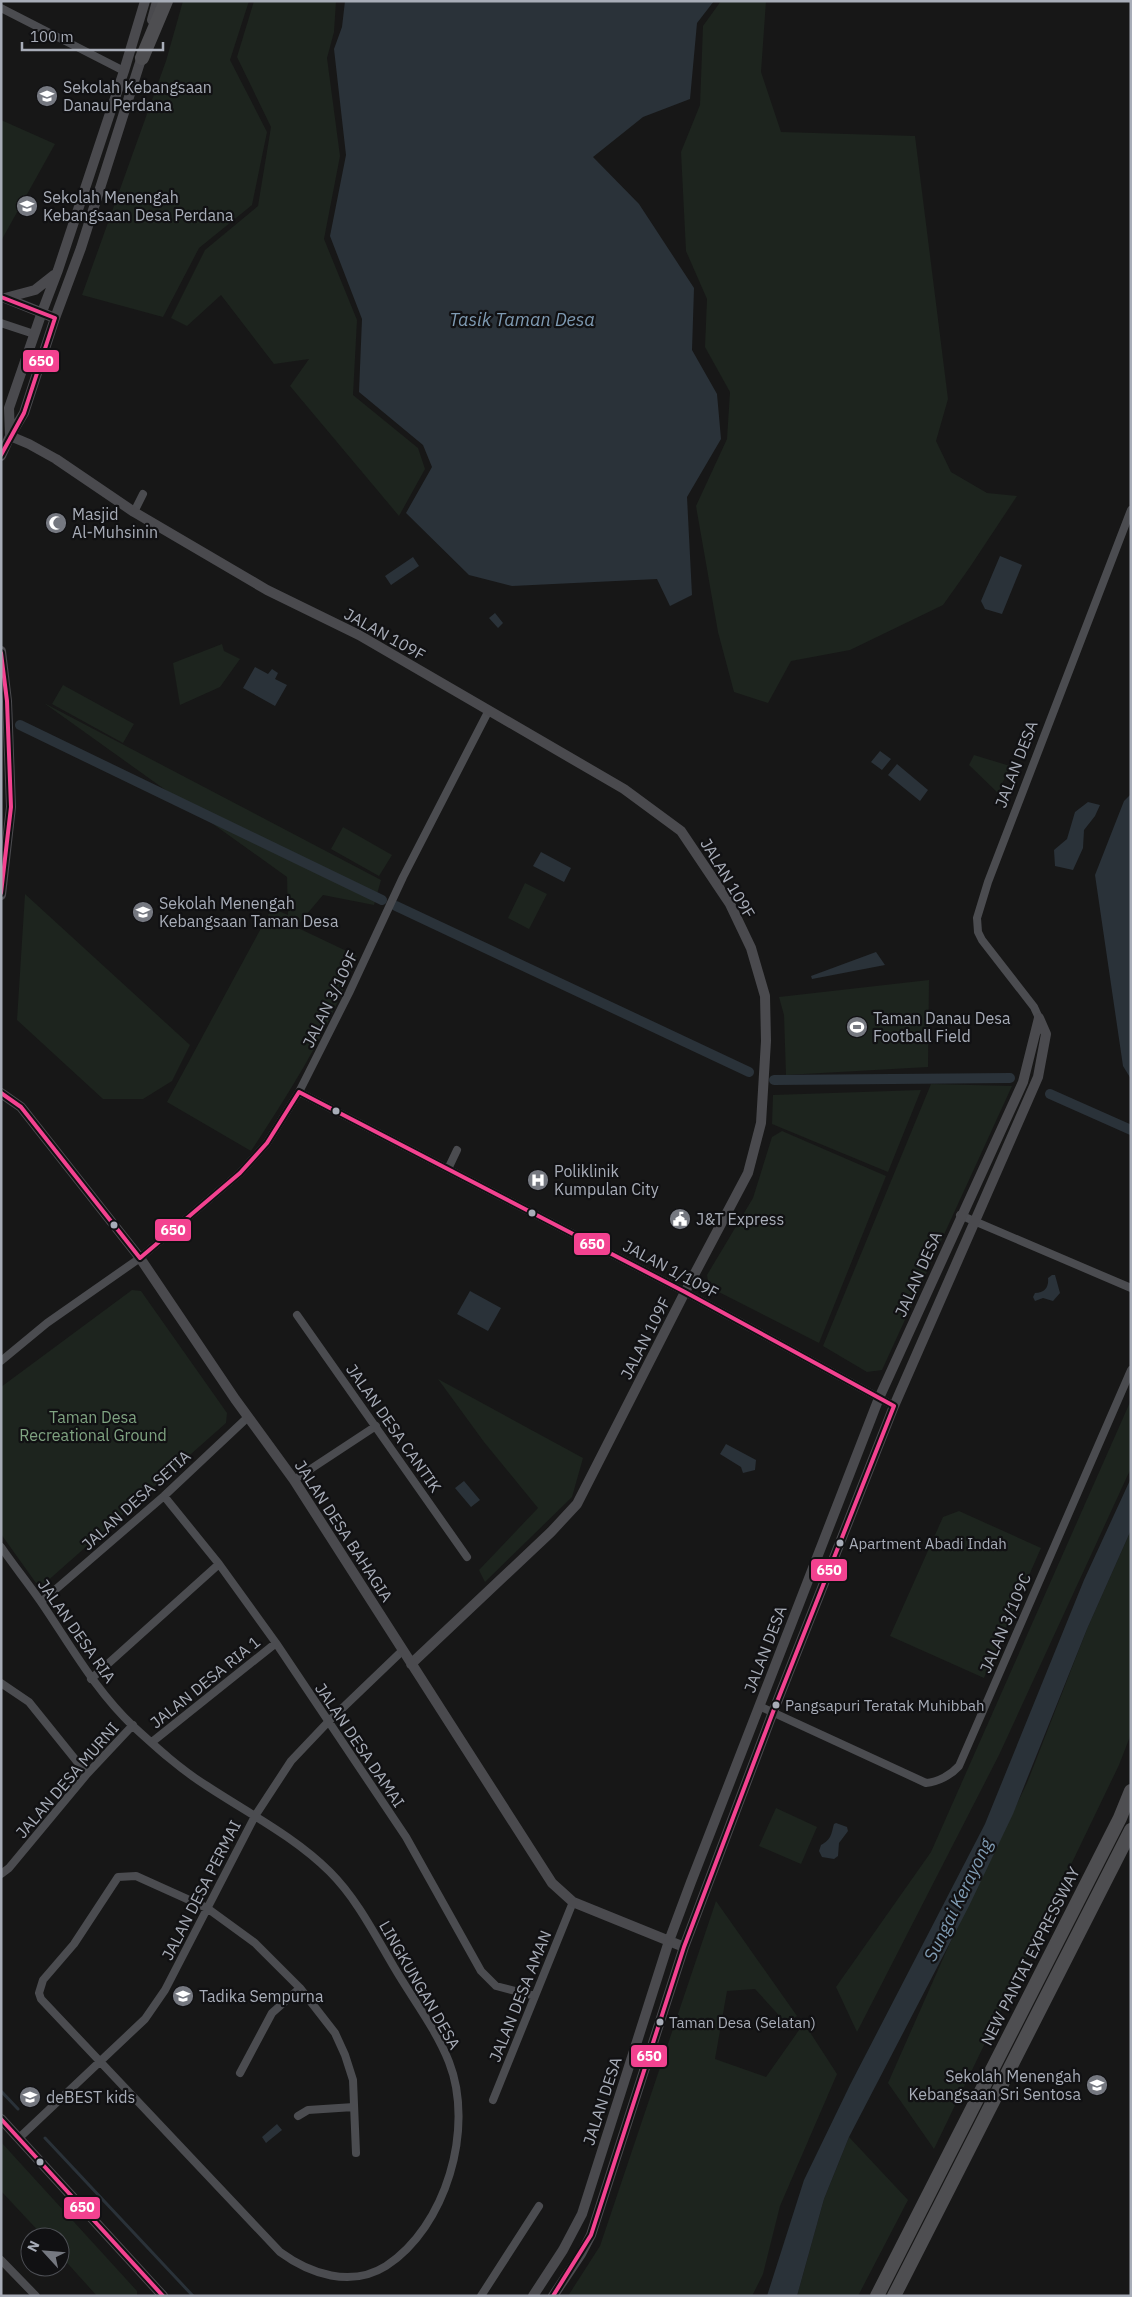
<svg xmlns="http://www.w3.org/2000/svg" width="1132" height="2297" viewBox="0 0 1132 2297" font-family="'IBM Plex Sans',sans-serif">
	<rect width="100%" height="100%" fill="#171717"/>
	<path fill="#1d241e" d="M183,1H249L230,60L267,132L252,205L199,248L163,317L82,295L166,61Z
		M254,1H336L334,32L327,58L340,156L324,239L357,320L353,395L418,448L425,469L399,516L290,386L309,359L274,364L221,295L187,326L171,318L205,250L258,206L271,127L237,57Z
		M721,1H766L761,72L781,132L915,136L948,399L936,441L951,472L987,493L1017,496L970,567L943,605L850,650L791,661L768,703L734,692L718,632L696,506L727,439L730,392L705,347L707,299L686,251L681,152L700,105L703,26Z
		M1,120L55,144L1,241Z
		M222,644L224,651L240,659L220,687L180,705L173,663Z
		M63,685L134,724L123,743L52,704Z
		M44,703L381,880L374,905L323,895L296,927L357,956C331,1026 292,1089 251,1151L167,1102L272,908L288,915L287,877Z
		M974,755L1010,766L998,793L969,765Z
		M343,827L392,855L379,876L331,849Z
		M525,883L547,894L529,929L508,918Z
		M25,894L190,1045L172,1081L143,1099H103L17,1020Z
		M929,980L928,1067L786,1075L784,1015L779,997Z
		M931,1084L1012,1086L882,1370L867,1372L823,1346Z
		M921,1090L888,1172L772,1124L773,1095Z
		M782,1131L886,1176L819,1343L709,1287L707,1275L753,1198L772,1137Z
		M132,1290L141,1291L227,1413L226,1423L44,1584L36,1583L1,1534V1387Z
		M438,1379L583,1458L572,1497L485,1582L479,1570L538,1508L484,1442Z
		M1131,1400V1468L999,1755L857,2032L836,1987L931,1852Z
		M959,1511L1041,1548L984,1678L890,1636L943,1517Z
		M1131,1530V1734L1119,1765L934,2149L888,2083L949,1945L1027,1783L1087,1629Z
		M776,1808L817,1827L801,1864L759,1846Z
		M716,1901L797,2016L786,2023L755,1989L727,1991L715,2059L766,2077L804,2023L837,2074L780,2206L763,2274L752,2296H568L600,2246Z
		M849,2137L908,2200L858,2296H797L824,2199Z
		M1,2142L137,2291V2296H97L60,2255V2237H44L1,2191Z"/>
	<path fill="#2a3239" d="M345,1H714L697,23L690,99L643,117L593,157L639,204L694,288L692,350L717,394L721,439L687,497L692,595L670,606L657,579L512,586L469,575L406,513L432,467L423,445L359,392L362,319L330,236L346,155L334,49L342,27Z
		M1000,556L1022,565L1002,614L985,609L981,601Z
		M413,557L419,566L391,585L385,576Z
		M495,613L503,623L498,628L489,618Z
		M255,667L268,674L272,669L278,673L275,679L287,685L275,706L243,688Z
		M880,751L891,759L882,770L871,762Z
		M897,764L928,790L920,801L888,775Z
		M1131,794V1079L1123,1066L1095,875L1124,801Z
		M1088,802L1100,805L1095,816L1084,830L1083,848L1073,870L1055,866L1054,850L1067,839L1075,812Z
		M541,852L571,868L564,882L533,866Z
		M876,952L885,965L812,979L811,976Z
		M1052,1275H1055L1060,1293L1053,1301L1043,1298L1035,1301L1033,1297L1035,1293C1045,1293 1049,1287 1048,1278Z
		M470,1291L501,1308L488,1331L457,1314Z
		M726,1444L756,1460L755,1470L743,1473L741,1467L720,1454Z
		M1131,1478V1530L1087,1629L1013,1814L969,1906L849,2137L824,2199L797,2296H767L804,2180L850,2085L985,1824L1084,1580Z
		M464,1481L480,1500L471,1507L455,1488Z
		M836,1823L847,1827L848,1831L839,1843L838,1856L834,1859L822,1857L819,1851L821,1845C832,1839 831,1834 834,1824Z
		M277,2124L282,2130L266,2143L262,2137Z"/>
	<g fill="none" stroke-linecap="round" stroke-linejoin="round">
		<path stroke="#2a3239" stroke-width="3" d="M1,2091L18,2109
			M45,2138L193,2296"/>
		<path stroke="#2a3239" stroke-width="10" d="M20,725L382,900
			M396,906L749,1072
			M774,1080L1010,1078
			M1050,1094L1131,1130"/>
		<path stroke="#4b4c50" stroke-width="8" d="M1,8L124,71
			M1,323L34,334
			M134,512L143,494
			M1039,1018L1034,1007L982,940L978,932L977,918L988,882L1131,510
			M299,1092L685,1292L894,1406
			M448,1169L457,1150
			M960,1215L1131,1288
			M297,1315L467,1557
			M1,1361L47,1323L140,1258L240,1173L267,1143L299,1092L349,993L403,877L489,710
			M294,1480L376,1426
			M164,1496L219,1564L276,1643L406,1837L481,1971L496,1986L535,1996
			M1,1547C14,1566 28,1583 41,1602C71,1646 95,1690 134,1727C157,1748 180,1769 207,1786C248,1813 295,1837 330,1872C357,1899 375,1935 394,1967C412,1998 436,2029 449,2062C475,2128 446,2227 386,2266C351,2288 310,2274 280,2252L41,1999L39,1993L43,1980L74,1944L118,1877L136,1876L207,1908L255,1943L300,1988L335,2033L345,2055L353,2080L356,2153
			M41,1602L164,1496L248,1417
			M91,1679L219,1564
			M1,1683L29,1702L87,1774
			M759,1706L926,1783C938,1782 951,1775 959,1766L1131,1370
			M152,1742L276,1643
			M1,1874L9,1868L87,1774L133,1725
			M240,2073L272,2013L300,1988
			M493,2100L573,1902
			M298,2116L308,2110L354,2107
			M19,2138L145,2019L165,1990L255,1816L291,1761L328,1722L402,1651
			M1,2260L36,2296
			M481,2296L539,2206"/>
		<path stroke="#4a4a4e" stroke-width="10" d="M152,20L157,1
			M5,298L35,290L54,275
			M5,298L55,318
			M10,436L29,444L56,459L134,512L267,590L359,635L624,789L681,831L730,904L751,948L765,996L766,1041L761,1123L748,1173L685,1292L577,1504L551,1532L411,1664
			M10,436L9,408L42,312L58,270L124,71L145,1
			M1,456L10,436L24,413L55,318L81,248L143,53
			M1,651L7,701L11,807L1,895
			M1,1093L21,1107L140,1258L235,1399L294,1480L552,1883L573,1902L684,1947
			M1,2119L163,2296
			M533,2296L563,2250L582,2214L669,1941L691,1882L879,1398L1023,1082L1039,1018
			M553,2296L581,2254L591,2235L684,1947L773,1712L894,1406L1038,1077L1046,1034L1039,1018"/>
		<path stroke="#4e4e51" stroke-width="14" d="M142,58L166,1
			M877,2296L1120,1818L1131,1791
			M894,2296L1131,1830"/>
		<g stroke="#111113" stroke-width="8">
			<path id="bus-1" d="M1,297L55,318L24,413L1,455
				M1,653L7,701L11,807L1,893
				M1,1093L21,1107L140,1258L240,1173L267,1143L299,1092L685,1292L894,1406L773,1712L684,1947L591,2235L553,2296
				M1,2119L163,2296"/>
		</g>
		<use href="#bus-1" stroke="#f34290" stroke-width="4"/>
	</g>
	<defs>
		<g id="school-disc" transform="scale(1.125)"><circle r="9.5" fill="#757880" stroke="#111113"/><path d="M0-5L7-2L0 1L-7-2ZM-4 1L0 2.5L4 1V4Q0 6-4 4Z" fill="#fff"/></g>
		<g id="mosque-disc" transform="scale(1.125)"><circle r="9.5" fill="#757880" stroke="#111113"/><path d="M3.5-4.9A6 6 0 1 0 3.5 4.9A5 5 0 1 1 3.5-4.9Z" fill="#fff"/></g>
		<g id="stadium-disc" transform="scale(1.125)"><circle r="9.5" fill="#757880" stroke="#111113"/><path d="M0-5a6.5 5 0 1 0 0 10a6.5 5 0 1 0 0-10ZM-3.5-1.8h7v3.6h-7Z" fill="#fff"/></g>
		<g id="hospital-disc" transform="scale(1.125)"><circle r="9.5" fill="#757880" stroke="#111113"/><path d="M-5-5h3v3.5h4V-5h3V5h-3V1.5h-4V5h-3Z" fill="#fff"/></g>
		<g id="civic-disc" transform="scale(1.125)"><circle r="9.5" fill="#757880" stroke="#111113"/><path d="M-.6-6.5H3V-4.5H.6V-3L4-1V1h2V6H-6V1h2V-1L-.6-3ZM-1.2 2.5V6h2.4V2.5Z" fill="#fff"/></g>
	</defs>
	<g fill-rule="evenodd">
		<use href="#school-disc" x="47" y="96"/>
		<use href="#school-disc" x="27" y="206"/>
		<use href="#mosque-disc" x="56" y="523"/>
		<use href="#school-disc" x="143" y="912"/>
		<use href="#stadium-disc" x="857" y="1027"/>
		<use href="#hospital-disc" x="538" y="1180"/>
		<use href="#civic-disc" x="680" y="1219"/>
		<use href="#school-disc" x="183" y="1996"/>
		<use href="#school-disc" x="1097" y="2085"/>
		<use href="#school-disc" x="30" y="2097"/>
	</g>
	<g fill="#a8adb8" stroke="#111113" stroke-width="2">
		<circle cx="336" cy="1111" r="4.5"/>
		<circle cx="532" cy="1213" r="4.5"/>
		<circle cx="114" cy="1225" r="4.5"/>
		<circle cx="840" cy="1543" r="4.5"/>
		<circle cx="776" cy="1705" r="4.5"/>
		<circle cx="660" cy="2022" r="4.5"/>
		<circle cx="40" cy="2162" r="4.5"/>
	</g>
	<g text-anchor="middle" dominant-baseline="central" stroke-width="4.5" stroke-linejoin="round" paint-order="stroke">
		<g font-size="15" fill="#a8adb8" stroke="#111113" text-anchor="start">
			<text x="849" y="1543">Apartment Abadi Indah</text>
			<text x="785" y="1705">Pangsapuri Teratak Muhibbah</text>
			<text x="669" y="2022">Taman Desa (Selatan)</text>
		</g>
		<g font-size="16" fill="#a8adb8" stroke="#111113" text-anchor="start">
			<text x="63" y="87">Sekolah Kebangsaan<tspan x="63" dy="18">Danau Perdana</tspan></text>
			<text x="43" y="197">Sekolah Menengah<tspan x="43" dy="18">Kebangsaan Desa Perdana</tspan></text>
			<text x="72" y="514">Masjid<tspan x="72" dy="18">Al-Muhsinin</tspan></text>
			<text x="159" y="903">Sekolah Menengah<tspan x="159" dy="18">Kebangsaan Taman Desa</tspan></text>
			<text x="873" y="1018">Taman Danau Desa<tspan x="873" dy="18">Football Field</tspan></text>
			<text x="554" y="1171">Poliklinik<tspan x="554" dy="18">Kumpulan City</tspan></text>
			<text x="696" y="1219">J&amp;T Express</text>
			<text x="199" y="1996">Tadika Sempurna</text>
			<text x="1081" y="2076" text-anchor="end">Sekolah Menengah<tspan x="1081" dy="18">Kebangsaan Sri Sentosa</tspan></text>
			<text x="46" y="2097">deBEST kids</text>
		</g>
		<g font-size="16" fill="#a8adb8" stroke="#111113">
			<text transform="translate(385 634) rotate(29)">JALAN 109F</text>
			<text transform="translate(1016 764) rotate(-69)">JALAN DESA</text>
			<text transform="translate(728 878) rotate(59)">JALAN 109F</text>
			<text transform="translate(330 999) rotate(-64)">JALAN 3/109F</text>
			<text transform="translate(671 1269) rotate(28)">JALAN 1/109F</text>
			<text transform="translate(918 1274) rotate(-66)">JALAN DESA</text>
			<text transform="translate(645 1338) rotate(-63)">JALAN 109F</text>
			<text transform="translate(394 1428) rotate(55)">JALAN DESA CANTIK</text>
			<text transform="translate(136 1500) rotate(-42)">JALAN DESA SETIA</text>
			<text transform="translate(344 1531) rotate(57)">JALAN DESA BAHAGIA</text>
			<text transform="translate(1005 1623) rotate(-67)">JALAN 3/109C</text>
			<text transform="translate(77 1631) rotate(55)">JALAN DESA RIA</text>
			<text transform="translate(765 1649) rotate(-69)">JALAN DESA</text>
			<text transform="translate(205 1682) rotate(-39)">JALAN DESA RIA 1</text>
			<text transform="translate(360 1745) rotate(56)">JALAN DESA DAMAI</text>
			<text transform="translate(67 1780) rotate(-49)">JALAN DESA MURNI</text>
			<text transform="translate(201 1890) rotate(-63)">JALAN DESA PERMAI</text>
			<text transform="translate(1030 1956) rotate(-63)">NEW PANTAI EXPRESSWAY</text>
			<text transform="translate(420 1985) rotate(60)">LINGKUNGAN DESA</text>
			<text transform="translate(520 1996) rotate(-68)">JALAN DESA AMAN</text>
			<text transform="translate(602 2101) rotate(-72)">JALAN DESA</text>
		</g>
		<g font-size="16" fill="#7fa381" stroke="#111113">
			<text x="93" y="1417">Taman Desa<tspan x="93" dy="18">Recreational Ground</tspan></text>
		</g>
		<g font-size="18" font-style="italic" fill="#7f9bb3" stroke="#111113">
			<text x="522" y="319">Tasik Taman Desa</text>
			<text transform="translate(958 1900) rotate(-64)">Sungai Kerayong</text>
		</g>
	</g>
	<g stroke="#111113" stroke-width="2">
		<rect x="22" y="349" width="38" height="24" rx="5" fill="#f34290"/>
		<rect x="154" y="1218" width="38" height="24" rx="5" fill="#f34290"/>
		<rect x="573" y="1232" width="38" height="24" rx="5" fill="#f34290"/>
		<rect x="810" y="1558" width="38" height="24" rx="5" fill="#f34290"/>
		<rect x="630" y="2044" width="38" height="24" rx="5" fill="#f34290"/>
		<rect x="63" y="2196" width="38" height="24" rx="5" fill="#f34290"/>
	</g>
	<g font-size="14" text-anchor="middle" font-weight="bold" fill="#fff">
		<text x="41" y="366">650</text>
		<text x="173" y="1235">650</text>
		<text x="592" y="1249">650</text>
		<text x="829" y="1575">650</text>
		<text x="649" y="2061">650</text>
		<text x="82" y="2212">650</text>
	</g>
	<rect width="1132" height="2297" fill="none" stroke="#a8adb8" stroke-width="5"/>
	<g transform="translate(45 2252) rotate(296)"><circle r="24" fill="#111113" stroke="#4d4f55"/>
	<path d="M0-4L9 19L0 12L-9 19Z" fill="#757880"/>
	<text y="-8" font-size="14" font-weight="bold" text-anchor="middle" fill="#a8adb8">N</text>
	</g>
	<path d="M22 42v8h141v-8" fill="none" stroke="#a8adb8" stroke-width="2.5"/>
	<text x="30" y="42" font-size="15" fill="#a8adb8" stroke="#111113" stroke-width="4" paint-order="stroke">100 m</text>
</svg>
